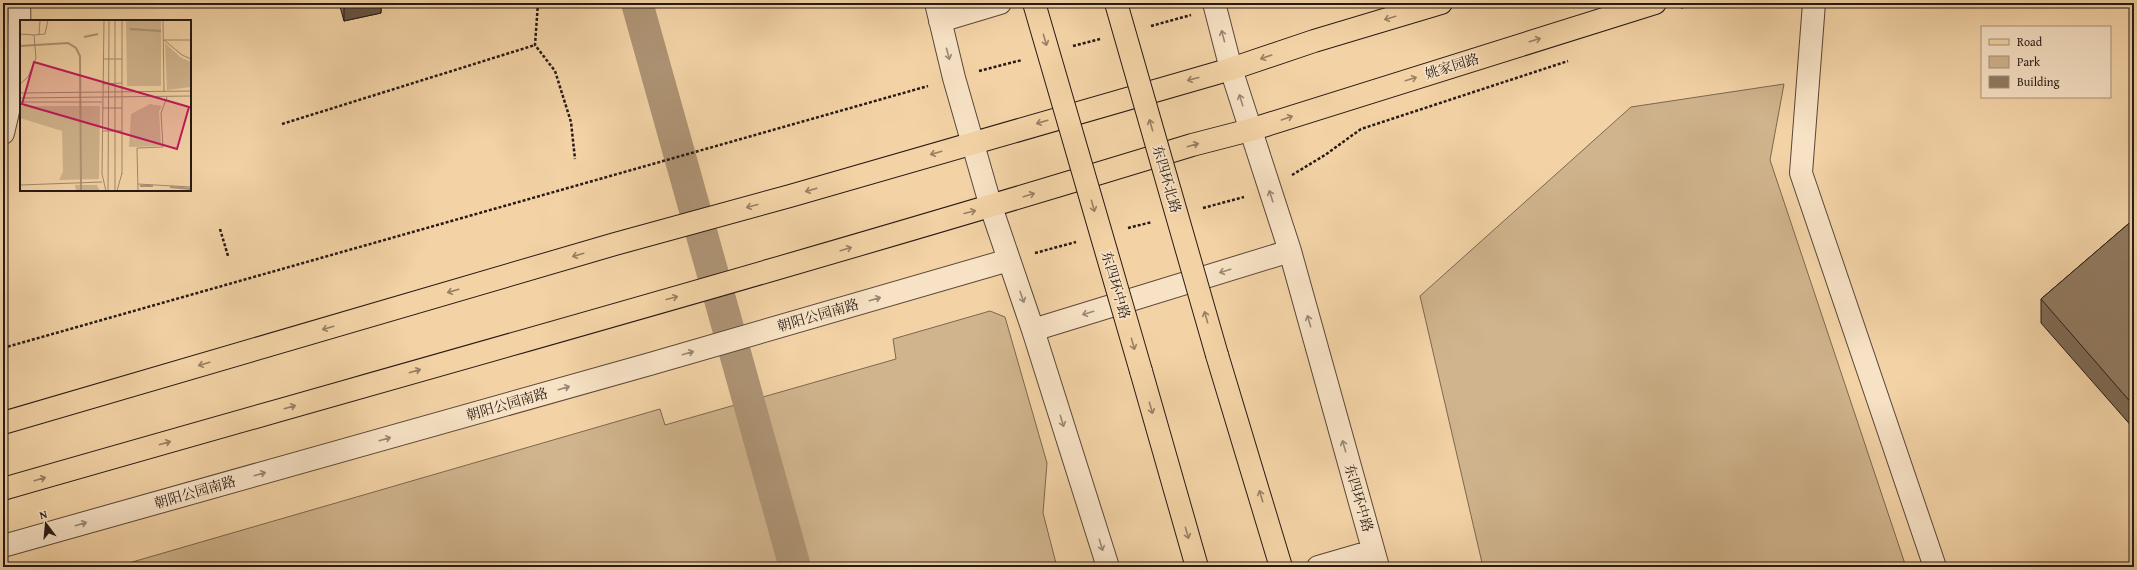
<svg xmlns="http://www.w3.org/2000/svg" width="2137" height="570" viewBox="0 0 2137 570" font-family="'Gentium Book Plus','Noto Serif SC',serif">
	<rect width="100%" height="100%" fill="#f3d3a6"/>
	<filter id="stains"><feTurbulence type="fractalNoise" baseFrequency=".005" numOctaves="4"/><feColorMatrix values="0 0 0 0 .2 0 0 0 0 .09 0 0 0 0 .02 0 0 0 .5 -.17"/></filter>
	<radialGradient id="worn" r=".72"><stop offset=".6" stop-color="#630" stop-opacity="0"/><stop offset="1" stop-color="#630" stop-opacity=".3"/></radialGradient>
	<path fill="#d0b48d" stroke="#7c6751" d="M1784,84L1770,160L1906,567H1483L1420,296L1631,107Z
		M990,311L1005,317L1047,463L1043,513L1057,567H115L660,409L665,425L896,359L893,339Z"/>
	<g fill="none" stroke-linecap="round" stroke-linejoin="round">
		<path stroke="#ae9475" stroke-width="32" d="M637,3L795,567"/>
		<g stroke="#5a4839" stroke-width="24">
			<path id="minor" d="M936,3L954,78L991,207L1033,330L1108,567
				M1214,3L1231,69L1290,251L1378,567
				M1814,3L1801,173L1935,567
				M940,21L1000,3
				M3,133C13,93 21,44 19,3
				M1033,330L1290,251
				M3,546L650,364L1009,260
				M1318,567L1373,551"/>
		</g>
		<g stroke="#271a15" stroke-width="24">
			<path id="major" d="M3,423L615,244L790,196L1231,69L1314,41L1441,3
				M3,489C400,375 798,266 1192,145L1250,130L1655,3"/>
		</g>
		<g stroke="#271a15" stroke-width="24">
			<path id="highway" d="M1217,355L1281,567
				M1141,371L1197,567"/>
		</g>
		<path stroke="#271a15" stroke-width="2.5" stroke-dasharray="3 2" stroke-linecap="butt" d="M538,3L535,45L555,71L571,122L575,159
			M1681,8L1690,3
			M1151,26L1191,15
			M1073,46L1100,39
			M979,71L1022,60
			M282,124L535,45
			M1292,175L1325,155L1361,129L1568,61
			M1203,208L1244,197
			M1128,228L1152,222
			M220,229L228,256
			M1035,253L1076,242
			M3,348L928,86"/>
		<use href="#minor" stroke="#f7e2c5" stroke-width="22"/>
		<use href="#major" stroke="#f3d3a6" stroke-width="22"/>
		<use href="#highway" stroke="#f3d3a6" stroke-width="22"/>
		<g stroke="#271a15" stroke-width="24" stroke-linecap="butt">
			<path id="highway-bridge" d="M1034,3L1141,371
				M1116,3L1217,355"/>
		</g>
		<use href="#highway-bridge" stroke="#f3d3a6" stroke-width="22"/>
	</g>
	<path fill="#7d6953" stroke="#271a15" d="M339,3H381V13L344,21Z
		M2134,219V429L2041,323V299Z"/>
	<path fill="#665543" stroke="#271a15" d="M358,3H381V13L344,21V6Z"/>
	<path fill="#917a60" stroke="#271a15" d="M343,3H358L344,6Z
		M2134,219V406L2041,299Z"/>
	<defs><path id="oneway-shaft" d="M-6 0H5M1.5-3L5.5 0L1.5 3" fill="none" stroke-width="1.6" stroke-linecap="round" stroke-linejoin="round"/></defs>
	<g stroke="#978065">
		<use href="#oneway-shaft" transform="translate(1390 18) rotate(163)"/>
		<use href="#oneway-shaft" transform="translate(1045 40) rotate(74)"/>
		<use href="#oneway-shaft" transform="translate(1535 40) rotate(-17)"/>
		<use href="#oneway-shaft" transform="translate(1266 57) rotate(161)"/>
		<use href="#oneway-shaft" transform="translate(1193 79) rotate(165)"/>
		<use href="#oneway-shaft" transform="translate(1411 79) rotate(-17)"/>
		<use href="#oneway-shaft" transform="translate(1287 118) rotate(-19)"/>
		<use href="#oneway-shaft" transform="translate(1042 122) rotate(164)"/>
		<use href="#oneway-shaft" transform="translate(1151 125) rotate(-106)"/>
		<use href="#oneway-shaft" transform="translate(1193 145) rotate(-16)"/>
		<use href="#oneway-shaft" transform="translate(936 153) rotate(164)"/>
		<use href="#oneway-shaft" transform="translate(811 190) rotate(164)"/>
		<use href="#oneway-shaft" transform="translate(1029 195) rotate(-17)"/>
		<use href="#oneway-shaft" transform="translate(752 206) rotate(165)"/>
		<use href="#oneway-shaft" transform="translate(1093 206) rotate(74)"/>
		<use href="#oneway-shaft" transform="translate(970 212) rotate(-14)"/>
		<use href="#oneway-shaft" transform="translate(846 249) rotate(-17)"/>
		<use href="#oneway-shaft" transform="translate(578 255) rotate(164)"/>
		<use href="#oneway-shaft" transform="translate(453 291) rotate(164)"/>
		<use href="#oneway-shaft" transform="translate(672 298) rotate(-15)"/>
		<use href="#oneway-shaft" transform="translate(1206 317) rotate(-106)"/>
		<use href="#oneway-shaft" transform="translate(328 328) rotate(164)"/>
		<use href="#oneway-shaft" transform="translate(1133 344) rotate(74)"/>
		<use href="#oneway-shaft" transform="translate(204 364) rotate(164)"/>
		<use href="#oneway-shaft" transform="translate(415 371) rotate(-16)"/>
		<use href="#oneway-shaft" transform="translate(290 407) rotate(-16)"/>
		<use href="#oneway-shaft" transform="translate(1151 408) rotate(74)"/>
		<use href="#oneway-shaft" transform="translate(165 443) rotate(-16)"/>
		<use href="#oneway-shaft" transform="translate(40 479) rotate(-16)"/>
		<use href="#oneway-shaft" transform="translate(1261 496) rotate(-107)"/>
		<use href="#oneway-shaft" transform="translate(1187 533) rotate(74)"/>
	</g>
	<g stroke="#998876">
		<use href="#oneway-shaft" transform="translate(1223 36) rotate(-105)"/>
		<use href="#oneway-shaft" transform="translate(948 54) rotate(75)"/>
		<use href="#oneway-shaft" transform="translate(1241 100) rotate(-107)"/>
		<use href="#oneway-shaft" transform="translate(1271 196) rotate(-108)"/>
		<use href="#oneway-shaft" transform="translate(1225 271) rotate(163)"/>
		<use href="#oneway-shaft" transform="translate(1022 297) rotate(71)"/>
		<use href="#oneway-shaft" transform="translate(875 299) rotate(-16)"/>
		<use href="#oneway-shaft" transform="translate(1088 313) rotate(163)"/>
		<use href="#oneway-shaft" transform="translate(1309 321) rotate(-106)"/>
		<use href="#oneway-shaft" transform="translate(688 353) rotate(-16)"/>
		<use href="#oneway-shaft" transform="translate(564 388) rotate(-16)"/>
		<use href="#oneway-shaft" transform="translate(1062 421) rotate(73)"/>
		<use href="#oneway-shaft" transform="translate(385 439) rotate(-16)"/>
		<use href="#oneway-shaft" transform="translate(1344 446) rotate(-106)"/>
		<use href="#oneway-shaft" transform="translate(260 474) rotate(-16)"/>
		<use href="#oneway-shaft" transform="translate(81 524) rotate(-16)"/>
		<use href="#oneway-shaft" transform="translate(1101 545) rotate(73)"/>
	</g>
	<g text-anchor="middle" dominant-baseline="central" stroke-width="3.5" stroke-linejoin="round" paint-order="stroke">
		<g font-size="14" fill="#271a15" stroke="#f7e2c5">
			<text transform="translate(1452 66) rotate(-17)">姚家园路</text>
			<text transform="translate(1167 179) rotate(74)">东四环北路</text>
			<text transform="translate(1116 285) rotate(74)">东四环中路</text>
			<text transform="translate(818 315) rotate(-16)">朝阳公园南路</text>
			<text transform="translate(507 404) rotate(-16)">朝阳公园南路</text>
			<text transform="translate(195 492) rotate(-16)">朝阳公园南路</text>
			<text transform="translate(1359 498) rotate(74)">东四环中路</text>
		</g>
	</g>
	<g transform="translate(20 20)">
		<rect width="171" height="171" fill="#f3d3a6"/>
		<path d="M106,0H141V66H107ZM145,23L160,37L171,42V67L147,70ZM130,84L142,86L139,91L141,126L109,127L111,94ZM0,86H80L79,159L39,160L43,152L42,111L0,98ZM55,165H77L80,171H56Z" fill="#d0b48d"/>
		<path fill="none" stroke="#ae9475" stroke-width="2" d="M110,9L141,11M64,17L78,14M0,26L48,23L56,28L60,36L61,171M120,166H133M150,167L171,169"/>
		<path fill="none" stroke="#a1896c" stroke-width="1" d="M143,0L144,72M0,14L14,15L16,38L8,57L0,64M14,15L25,14L28,0M19,15L20,0M144,20L162,35L171,39M144,20H171M84,39H102M82,64L102,63M0,73L171,71M0,78L171,76M0,82H82M82,88H102M83,111H102M82,154L84,0M82,154L86,171M102,154V0M118,164L171,167M0,165L82,162M88,171L89,0M95,171V0M97,171L102,153M118,171L117,128L143,127L141,93L147,77"/>
		<path fill="#c2185b" fill-opacity="0.15" stroke="#c2185b" stroke-width="2" d="M14,42L169,87L157,129L2,84Z"/>
		<rect width="171" height="171" fill="none" stroke="#271a15" stroke-width="2"/>
	</g>
	<rect width="2137" height="570" fill="none" stroke="#f3d3a6" stroke-width="16"/>
	<rect x="4" y="4" width="2129" height="562" fill="none" stroke="#271a15" stroke-width="2"/>
	<rect x="8" y="8" width="2121" height="554" fill="none" stroke="#271a15"/>
	<rect x="1981" y="26" width="130" height="72" fill="#f7e2c5" stroke="#a4927f"/>
	<rect x="1989" y="39" width="20" height="6" fill="#f3d3a6" stroke="#a4927f"/>
	<text x="2017" y="46" font-size="12" fill="#271a15">Road</text>
	<rect x="1989" y="56" width="20" height="12" fill="#d0b48d" stroke="#a4927f"/>
	<text x="2017" y="66" font-size="12" fill="#271a15">Park</text>
	<rect x="1989" y="76" width="20" height="12" fill="#917a60" stroke="#a4927f"/>
	<text x="2017" y="86" font-size="12" fill="#271a15">Building</text>
	<g transform="translate(46 524) rotate(344)" stroke="#f7e2c5" stroke-width="3" paint-order="stroke">
	<path d="M0-3L7 15L0 10L-7 15Z" fill="#271a15"/>
	<text y="-6" font-size="11" font-weight="bold" text-anchor="middle" fill="#271a15">N</text>
	</g>
	<rect width="100%" height="100%" filter="url(#stains)"/>
	<rect width="100%" height="100%" fill="url(#worn)"/>
</svg>
